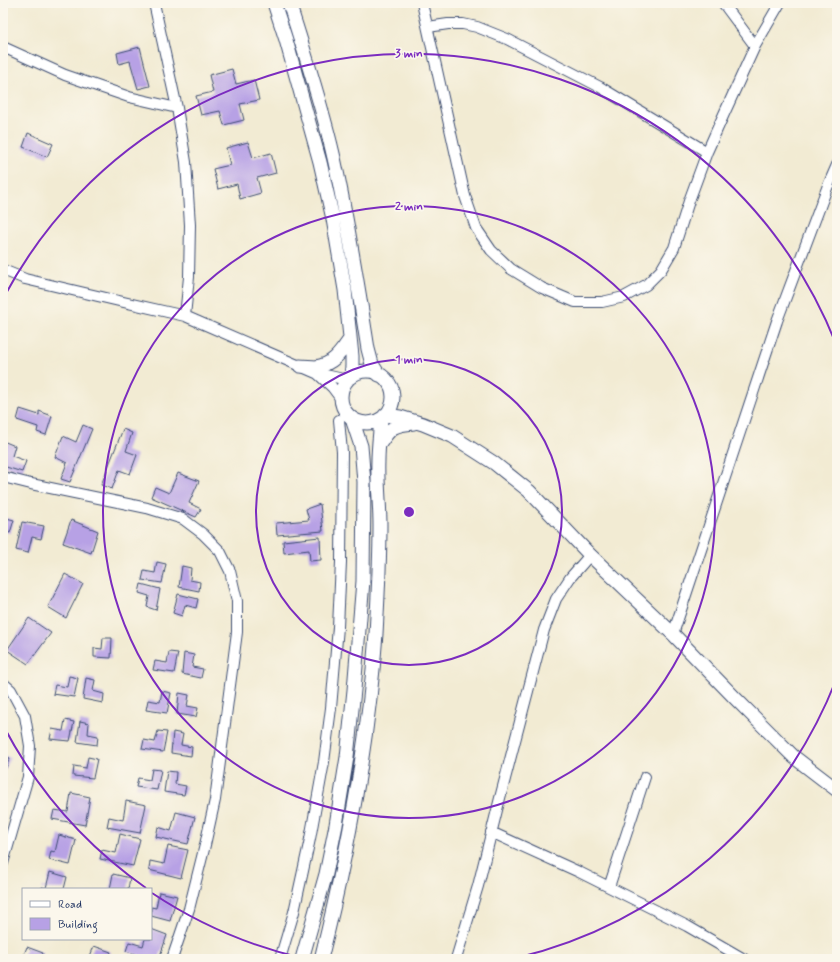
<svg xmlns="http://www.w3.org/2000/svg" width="840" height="962" viewBox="0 0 840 962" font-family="Mynerve,sans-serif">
	<rect width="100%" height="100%" fill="#fbf7ec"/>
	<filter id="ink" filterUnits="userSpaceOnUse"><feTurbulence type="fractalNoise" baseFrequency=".025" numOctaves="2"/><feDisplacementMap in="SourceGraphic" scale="8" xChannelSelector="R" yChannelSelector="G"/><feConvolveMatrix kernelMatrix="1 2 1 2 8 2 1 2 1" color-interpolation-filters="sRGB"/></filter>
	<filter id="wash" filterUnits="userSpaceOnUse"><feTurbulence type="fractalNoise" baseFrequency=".012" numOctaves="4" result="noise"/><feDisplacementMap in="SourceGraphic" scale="16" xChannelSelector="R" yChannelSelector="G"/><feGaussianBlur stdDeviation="0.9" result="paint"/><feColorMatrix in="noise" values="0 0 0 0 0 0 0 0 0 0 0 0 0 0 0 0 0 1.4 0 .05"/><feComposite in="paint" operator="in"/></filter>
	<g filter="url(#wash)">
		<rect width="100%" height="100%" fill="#f2ebd3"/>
		<g id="blocks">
			<path fill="#b7a1e5" d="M140,47L150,86L138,89L130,61L119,64L117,53Z
				M232,69L236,84L254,80L259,100L240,104L244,120L224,125L220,111L201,115L196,96L213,92L209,75Z
				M28,133L53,144L47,157L23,147Z
				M248,142L253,158L271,153L276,173L257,178L261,193L240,199L237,184L218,189L213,169L230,165L226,148Z
				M20,409L39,415V411L52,416L46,435L37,432L38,427L17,420Z
				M83,425L92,429L70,482L61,479L67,463L55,457L63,436L76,442Z
				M123,429L132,433L126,451L137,455L130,474L119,470L112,489L101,485Z
				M3,441L15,446L12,456L26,461L22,472L3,466Z
				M178,473L199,481L189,503L201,509L196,517L151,497L155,487L169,493Z
				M320,504L323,531L277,535L276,523L309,520L306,509Z
				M3,517L14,520L10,533L3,531Z
				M71,520L98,531L91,553L63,543Z
				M22,522L44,526L41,539L32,537L28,553L16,550Z
				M320,537L321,560L310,561L309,550L284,553L283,541Z
				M157,562L166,564L162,583L142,580L144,571L155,573Z
				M182,566L191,568L190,580L200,582L199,591L179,587Z
				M65,574L83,584L66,618L48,607Z
				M141,584L160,589L156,610L147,607L149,596L139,593Z
				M178,594L198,599L196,608L185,605L182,616L173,613Z
				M29,618L51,633L28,664L7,650Z
				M103,638H112L111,658L94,657V648L102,649Z
				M169,652L178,653L174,673L153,670L155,661L167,663Z
				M184,653L194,655L192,667L203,669L201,678L182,674Z
				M69,676L78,678L74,697L53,694L55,685L67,687Z
				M86,678L95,680L93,691L104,694L103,703L83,699Z
				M162,691L171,693L167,713L146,710L148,700L160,702Z
				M179,693L189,695L187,706L198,708L196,717L177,714Z
				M65,720L74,722L70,741L50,739L52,729L63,731Z
				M80,721L89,723L88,734L98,736L97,745L77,742Z
				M158,731L167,732L163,752L142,749L144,740L155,742Z
				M173,732L183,734L181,745L192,747L191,756L171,753Z
				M3,755L10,758L5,770H3Z
				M88,757L97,759L93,778L73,776L74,766L86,768Z
				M152,769L161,770L157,790L136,787L138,778L150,780Z
				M167,771L176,772L175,784L186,786L184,795L164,792Z
				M71,793L90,797L85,825L52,819L54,810L68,812Z
				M126,801L146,805L140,833L107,827L109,817L123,820Z
				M176,812L195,817L188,844L156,837L158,827L171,831Z
				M120,834L140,839L133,866L100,859L102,850L116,853Z
				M59,835L76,840L70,865L49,860L51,851L55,852Z
				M168,846L188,850L181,878L149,870L150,861L164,864Z
				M50,872L67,877L64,889H41L42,887L46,888Z
				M113,874L130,878L128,889H110Z
				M159,892L177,896L170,921L151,916V907L156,908Z
				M151,929L167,935L159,959H150L126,951L129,942L143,946L145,939H151Z
				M94,946L111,952L108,959H89Z
				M27,947L43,953L41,959H22Z"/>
		</g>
	</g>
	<g filter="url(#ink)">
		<use href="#blocks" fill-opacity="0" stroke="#3b4b70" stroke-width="1"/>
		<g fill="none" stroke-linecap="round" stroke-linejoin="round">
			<g stroke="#3b4b70" stroke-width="12">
				<path id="minor" d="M154,3L177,108L186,162L190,225L189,277L185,316
					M422,3L465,196L476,228L491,250L511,269L542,288L575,302H602L624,297L646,285L661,270L674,248L689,201L707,152L724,114L755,46L780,3
					M723,3L755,46
					M428,27L448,24H463L477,27L507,39L600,87L707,152
					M3,47L65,75L129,97L177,108
					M3,270L25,279L119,301L185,316L316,373L348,380
					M318,374L332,387L341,399
					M3,477L31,484L147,508L183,519L203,534L220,551L230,571L237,601V632L215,800L205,845L189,909L172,959
					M673,634L777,321L827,188L837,165
					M3,683L11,690L25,716L30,746L28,777L3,863
					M491,832L579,872L687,926L744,959
					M609,887L645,777
					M280,959L294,912L310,839L324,762L331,708L338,627L341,562L342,452L339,420
					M456,959L478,886L500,798L544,630L556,599L570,578L590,555"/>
			</g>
			<g stroke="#3b4b70" stroke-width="15">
				<path id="tertiary" d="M274,3L286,40L320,162L333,219L345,290L352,356V366L351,377
					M289,3C305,54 322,105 334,158C348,221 358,285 368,349L372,364L379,375
					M300,366C305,366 311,367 316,367C334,364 341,352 350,339
					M341 397a26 26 0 1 1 52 0a26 26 0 1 1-52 0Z
					M385,415L400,417L423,424L452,436L494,463L529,491L590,555L673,634L736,699L794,757L837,790
					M379,445C391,427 392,425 414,423
					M302,959L326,874L336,825L347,757L354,690L363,581L364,482L361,446L352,419
					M321,959C348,852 368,744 376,634C378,598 380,561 380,525C380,504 377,482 378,461C378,447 380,433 381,419"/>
			</g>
			<use href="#minor" stroke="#fff" stroke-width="10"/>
			<use href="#tertiary" stroke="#fff" stroke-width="13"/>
		</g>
	</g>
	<g fill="none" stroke="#7b2cbf" stroke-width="2">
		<circle cx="409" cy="512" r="153"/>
		<circle cx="409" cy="512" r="306"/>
		<path d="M836 680A459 459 0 0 1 516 958M302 958A459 459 0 0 1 152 893M146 888A459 459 0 0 1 4 727M4 297A459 459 0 0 1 836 344"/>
	</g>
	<circle cx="409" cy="512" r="6" fill="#7b2cbf" stroke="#fbf7ec" stroke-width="2"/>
	<g font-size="12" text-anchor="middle" font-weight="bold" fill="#7b2cbf" stroke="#fbf7ec" stroke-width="3.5" stroke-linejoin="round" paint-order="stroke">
		<text x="409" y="57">3 min</text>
		<text x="409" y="210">2 min</text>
		<text x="409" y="363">1 min</text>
	</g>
	<rect width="840" height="962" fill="none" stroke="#fbf7ec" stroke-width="16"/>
	<rect x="22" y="888" width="130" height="52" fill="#fbf7ec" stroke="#a1a7b3"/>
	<rect x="30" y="901" width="20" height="6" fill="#ffffff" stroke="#a1a7b3"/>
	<text x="58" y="908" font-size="12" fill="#1b2f5e">Road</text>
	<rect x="30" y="918" width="20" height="12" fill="#b7a1e5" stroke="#a1a7b3"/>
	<text x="58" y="928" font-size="12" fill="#1b2f5e">Building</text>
</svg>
